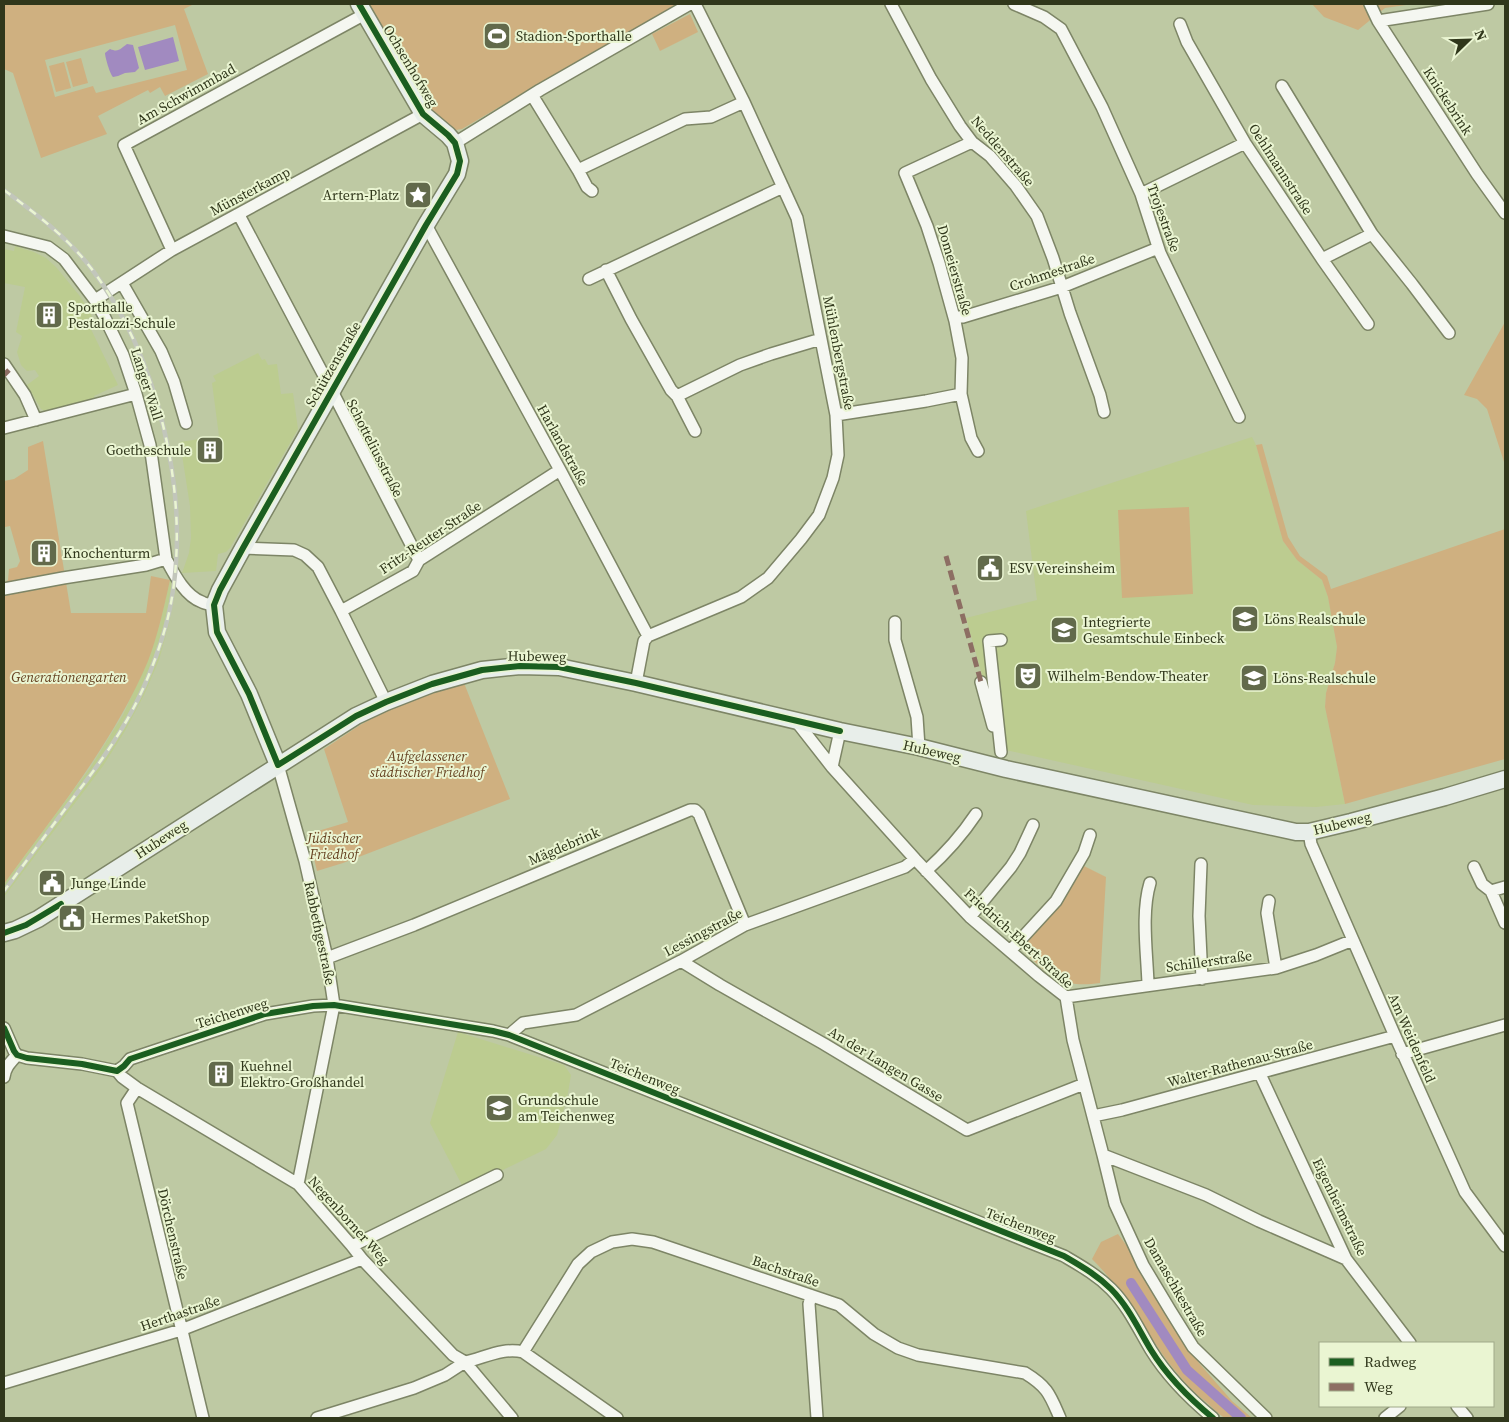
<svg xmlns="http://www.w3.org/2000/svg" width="1509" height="1422" viewBox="0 0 1509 1422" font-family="'Source Serif 4',serif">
	<rect width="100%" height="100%" fill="#bec9a3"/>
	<path fill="#bccc90" d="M15,246L34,252L46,258L56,267L79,295L89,310L92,317L86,319L118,385L94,396L95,399L45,411L41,409L27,385L39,376L35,370L27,371L21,365L17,352L22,336L16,332L25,287L4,283V249L14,251Z
		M258,353L262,360L265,359L268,365L277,364L281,394L293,393L298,429L230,548L226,552L218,554L216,571L182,573L189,553L191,538L190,506L180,442L219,436L212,383L216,381L213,376Z
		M1252,437L1256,445L1283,541L1297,560L1322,580L1328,597L1337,647L1335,663L1326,693L1325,707L1345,804L1316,807L1253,805L997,748L978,684L984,682L966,618L1037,600L1026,511Z
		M170,580L176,588L169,624L159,660L144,695L125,731L103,766L4,897V884L90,768L123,715L148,660L160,623Z
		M458,1032L564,1065L571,1075L568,1093L557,1135L546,1149L464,1189L430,1123Z"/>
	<path fill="#cfb080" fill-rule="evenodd" d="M4,4H194L184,9L208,74L165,96L160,87L150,93L148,90L98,116L107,134L41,158L13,73L4,69ZM175,25L187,70L96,93L93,86L55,97L45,60Z
		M365,4H680L571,65L462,129L456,130L433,113L423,103Z
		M1312,4H1413L1385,8L1358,30L1324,17Z
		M690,14L698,32L660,51L652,34Z
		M81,58L88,83L73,87L66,62Z
		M64,62L71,88L56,92L49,66Z
		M1505,322V465L1487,409L1477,399L1464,395Z
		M43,441L71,613H146L151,576L170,580C164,607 158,635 148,661C113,744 56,812 4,884V594L11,593L5,582L8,580L9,569L17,567L20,561L10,526L5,527L4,521V481L14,479L28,470V447Z
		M1262,444L1288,537L1300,556L1327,576L1331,589L1505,529V759L1345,804L1325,707L1326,693L1335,663L1337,647L1328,597L1322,580L1297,560L1283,541L1256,445Z
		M1189,507L1193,594L1122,598L1118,510Z
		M464,683L510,799L343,863L317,871L308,834L348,822L324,749C336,741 348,733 360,725C392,707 428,693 464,683Z
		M1080,864L1106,877L1100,983C1060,989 1048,974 1020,948Z
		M1118,1234L1132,1253L1199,1363L1232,1401L1252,1418C1246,1418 1231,1420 1225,1418C1219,1415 1213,1408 1207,1403C1158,1364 1137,1303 1092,1259L1101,1242Z"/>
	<path fill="#a18ac0" d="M173,37L179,61L145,70L138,47Z
		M127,44L133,45L139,68L135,72L125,73L118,76L113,77C110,74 105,57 105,53L110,49C119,53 121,48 127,44Z"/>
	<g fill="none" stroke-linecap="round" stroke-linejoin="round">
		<path stroke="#a18ac0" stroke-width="10" d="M1131,1283L1187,1370L1241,1418"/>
		<g stroke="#7d8566" stroke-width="14">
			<path id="street" d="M891,4L931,79L960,126L972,142L990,156L1016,186L1037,216L1053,258L1070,313L1100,395L1104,412
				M1014,4L1044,17L1061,29L1102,107L1141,194L1160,253L1239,417
				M1370,4L1378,21L1477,174L1505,213
				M1378,21L1488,4
				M1180,24L1187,42L1245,143L1322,259L1368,324
				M1282,86L1372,234L1412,284L1449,333
				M532,95L578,170L685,119L711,117L744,102
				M972,142L905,173L927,226L939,263L955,321L962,358L961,394L971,438L978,451
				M455,143L540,90L690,4
				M578,170L587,187L592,191
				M1141,194L1245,143
				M239,215L332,391L419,560
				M426,225L560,470L648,636
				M4,236L48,247L64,259L95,300L104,316L123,355L136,394L150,445L166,559C174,574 185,596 202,602C205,604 210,604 214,605
				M172,250L124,145L365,14
				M1322,259L1372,234
				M606,270L631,319L671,390L677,396L695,431
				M589,279L783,187
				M122,283L161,351L174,382L186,423
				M95,300L172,250L423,114
				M954,317H963L1062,287L1158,248
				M4,364L25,395L36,420
				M677,396L740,365L771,354L821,339
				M836,415L926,401L961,394
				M4,428L136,394
				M243,548L294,550L305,555L318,567L341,611L386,702
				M4,589L63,578L146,565L166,559
				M341,611L413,571L419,560L560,470
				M895,622V640L917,717L919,747
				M1001,640L989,641L1001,752
				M981,682L993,726
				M636,683L644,641L648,636L741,597L768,578L801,539L819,515L833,478L838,455L836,415L797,218L744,102L695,4
				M796,721L832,767L915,859L970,917L1039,976L1066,997L1073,1040L1103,1155L1206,1195L1259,1221L1346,1259
				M278,765L305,861L327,958L334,1005L298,1184
				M832,767L840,731
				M1309,832L1311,844L1395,1036L1465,1192L1505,1246
				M1201,864L1199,916L1202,979
				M1474,867L1482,884L1491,891L1505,923
				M926,871C945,854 962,835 976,814
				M1491,891L1505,887
				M1269,901L1267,913L1276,968
				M970,917L1011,867L1020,853L1033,825
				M1011,950L1056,901L1084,853L1090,835
				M327,958L414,925L690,810H695L699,814L745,925
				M681,961L720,985L824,1044L967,1130L1084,1084
				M1148,984C1147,953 1141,913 1150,883
				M1066,997L1276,968L1316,955L1353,940
				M4,1028L14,1051L17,1055L27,1058L82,1064L117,1071L124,1066L130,1059L265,1014L313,1006L334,1005L493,1031L509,1035L1064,1256C1081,1266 1097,1275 1111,1289C1128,1306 1139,1330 1151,1350C1167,1376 1190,1399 1213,1418
				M509,1035L523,1023L576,1015L681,961L745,925L905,867L915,859
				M1402,1054L1505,1025
				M117,1071L122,1077L137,1088L298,1184L352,1246L362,1259L453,1355L465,1362C484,1358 503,1347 523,1352L617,1418
				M1260,1074L1346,1259L1410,1343
				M4,1077C5,1067 11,1062 17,1055
				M137,1088L127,1103L203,1418
				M1093,1116L1122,1110L1395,1036
				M1103,1155L1115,1204L1143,1265L1170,1310L1193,1347L1266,1418
				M352,1246L497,1175
				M811,1296L809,1304L817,1418
				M523,1352L578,1264L591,1252L612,1242L632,1239L653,1242L839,1305L874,1334L898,1348L918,1355L1025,1373C1048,1387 1050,1395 1060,1418
				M4,1383L181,1330L362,1259
				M1457,1406L1467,1418
				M317,1418L414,1388L445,1375L465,1362L512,1418
				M1385,1418L1400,1406"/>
		</g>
		<g stroke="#7d8566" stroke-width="19">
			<path id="secondary" d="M278,765L249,694L217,632L214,605L220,590L243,548L426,225L457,174L460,161L455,143L448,135L423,114L359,4
				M4,933L15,930L38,919L356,716L386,702L432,684L482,670L520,666L559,667L636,683L840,731L919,747L1006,769L1296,832H1309L1351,822L1445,797L1505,779"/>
		</g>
		<use href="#street" stroke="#f5f7f1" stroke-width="11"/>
		<use href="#secondary" stroke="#e8eeea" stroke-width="16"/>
		<g stroke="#c2c6bb" stroke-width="4.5">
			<path id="rail" d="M4,190C35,213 67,237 91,268C158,356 191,494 171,603C165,636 149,679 133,709C116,741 96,768 74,797C51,828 27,860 4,891"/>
		</g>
		<use href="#rail" stroke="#eaf5d2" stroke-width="2.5" stroke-dasharray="8" stroke-linecap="butt"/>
		<path stroke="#8d6e63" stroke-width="5" stroke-dasharray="10 5" stroke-linecap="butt" d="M4,375L9,370
			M946,556L981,682"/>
		<g stroke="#eaf5d2" stroke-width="9">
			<path id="cycleway" d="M359,4L423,114L448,135L455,143L460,161L457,174L426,225L243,548L220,590L214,605L217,632L249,694L278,765L356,716L386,702L432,684L482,670L520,666L559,667L636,683L840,731
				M4,933L26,925L61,904
				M4,1028L14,1051L17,1055L27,1058L82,1064L117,1071L124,1066L130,1059L265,1014L313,1006L334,1005L493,1031L509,1035L1064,1256C1081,1266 1097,1275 1111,1289C1128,1306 1139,1330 1151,1350C1167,1376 1190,1399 1213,1418"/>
		</g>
		<use href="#cycleway" stroke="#1b5e20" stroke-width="6"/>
	</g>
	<defs>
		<g id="stadium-square" transform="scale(1.4375)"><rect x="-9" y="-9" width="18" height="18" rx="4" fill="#626a4b" stroke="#eaf5d2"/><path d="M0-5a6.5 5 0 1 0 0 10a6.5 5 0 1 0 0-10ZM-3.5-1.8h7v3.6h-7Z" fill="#fff"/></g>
		<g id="sight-square" transform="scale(1.4375)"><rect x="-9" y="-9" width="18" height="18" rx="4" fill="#626a4b" stroke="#eaf5d2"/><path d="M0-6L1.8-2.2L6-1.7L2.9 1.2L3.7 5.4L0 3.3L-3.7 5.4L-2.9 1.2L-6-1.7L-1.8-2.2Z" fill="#fff"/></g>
		<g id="building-square" transform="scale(1.4375)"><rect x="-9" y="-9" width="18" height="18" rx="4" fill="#626a4b" stroke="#eaf5d2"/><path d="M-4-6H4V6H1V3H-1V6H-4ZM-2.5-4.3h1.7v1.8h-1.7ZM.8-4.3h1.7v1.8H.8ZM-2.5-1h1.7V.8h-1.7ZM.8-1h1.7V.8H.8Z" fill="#fff"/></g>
		<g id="civic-square" transform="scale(1.4375)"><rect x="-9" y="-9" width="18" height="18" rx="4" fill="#626a4b" stroke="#eaf5d2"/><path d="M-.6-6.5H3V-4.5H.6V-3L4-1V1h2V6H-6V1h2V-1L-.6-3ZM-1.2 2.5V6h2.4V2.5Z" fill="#fff"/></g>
		<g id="school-square" transform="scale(1.4375)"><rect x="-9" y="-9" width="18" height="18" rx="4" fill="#626a4b" stroke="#eaf5d2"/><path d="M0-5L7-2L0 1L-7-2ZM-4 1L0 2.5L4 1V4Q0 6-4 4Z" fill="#fff"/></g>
		<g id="theatre-square" transform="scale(1.4375)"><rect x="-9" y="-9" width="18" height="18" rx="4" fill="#626a4b" stroke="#eaf5d2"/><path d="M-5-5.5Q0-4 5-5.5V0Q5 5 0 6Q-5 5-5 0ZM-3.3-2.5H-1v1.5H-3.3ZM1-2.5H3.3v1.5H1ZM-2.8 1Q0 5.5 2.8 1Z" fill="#fff"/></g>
	</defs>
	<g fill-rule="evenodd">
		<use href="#stadium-square" x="497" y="36"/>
		<use href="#sight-square" x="418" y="195"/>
		<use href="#building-square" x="49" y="315"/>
		<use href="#building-square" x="210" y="450"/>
		<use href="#building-square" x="44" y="553"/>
		<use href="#civic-square" x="990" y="568"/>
		<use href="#school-square" x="1245" y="619"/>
		<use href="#school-square" x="1064" y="630"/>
		<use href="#theatre-square" x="1028" y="676"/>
		<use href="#school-square" x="1254" y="678"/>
		<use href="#civic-square" x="52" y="883"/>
		<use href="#civic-square" x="72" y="918"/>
		<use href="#building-square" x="221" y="1074"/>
		<use href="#school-square" x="499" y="1108"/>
	</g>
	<g text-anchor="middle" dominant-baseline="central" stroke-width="4" stroke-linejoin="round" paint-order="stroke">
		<g font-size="14" fill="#30371b" stroke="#eaf5d2" text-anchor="start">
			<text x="516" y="36">Stadion-Sporthalle</text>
			<text x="399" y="195" text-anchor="end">Artern-Platz</text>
			<text x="68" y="307">Sporthalle<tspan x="68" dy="16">Pestalozzi-Schule</tspan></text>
			<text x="191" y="450" text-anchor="end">Goetheschule</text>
			<text x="63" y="553">Knochenturm</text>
			<text x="1009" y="568">ESV Vereinsheim</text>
			<text x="1264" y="619">Löns Realschule</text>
			<text x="1083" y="622">Integrierte<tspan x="1083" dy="16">Gesamtschule Einbeck</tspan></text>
			<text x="1047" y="676">Wilhelm-Bendow-Theater</text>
			<text x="1273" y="678">Löns-Realschule</text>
			<text x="71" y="883">Junge Linde</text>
			<text x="91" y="918">Hermes PaketShop</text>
			<text x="240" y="1066">Kuehnel<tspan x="240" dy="16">Elektro-Großhandel</tspan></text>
			<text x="518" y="1100">Grundschule<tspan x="518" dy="16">am Teichenweg</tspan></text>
		</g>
		<g font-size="14" fill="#30371b" stroke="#eaf5d2">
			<text transform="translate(411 66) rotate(59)">Ochsenhofweg</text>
			<text transform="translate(186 94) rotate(-29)">Am Schwimmbad</text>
			<text transform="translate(1448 101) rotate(57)">Knickebrink</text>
			<text transform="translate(1003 151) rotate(49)">Neddenstraße</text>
			<text transform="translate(1281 169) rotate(57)">Oehlmannstraße</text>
			<text transform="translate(250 191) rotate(-28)">Münsterkamp</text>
			<text transform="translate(1164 218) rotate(70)">Trojestraße</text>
			<text transform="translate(955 270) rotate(74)">Domeierstraße</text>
			<text transform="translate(1052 272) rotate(-19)">Crohmestraße</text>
			<text transform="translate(839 353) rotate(79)">Mühlenbergstraße</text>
			<text transform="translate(333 364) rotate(-60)">Schützenstraße</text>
			<text transform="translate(147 384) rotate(72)">Langer Wall</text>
			<text transform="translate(563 445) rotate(61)">Harlandstraße</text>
			<text transform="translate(375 448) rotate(63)">Schotteliusstraße</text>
			<text transform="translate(430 537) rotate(-34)">Fritz-Reuter-Straße</text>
			<text transform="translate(537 656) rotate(1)">Hubeweg</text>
			<text transform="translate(932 751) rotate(13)">Hubeweg</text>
			<text transform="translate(1342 823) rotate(-14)">Hubeweg</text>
			<text transform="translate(161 839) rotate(-33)">Hubeweg</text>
			<text transform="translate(564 846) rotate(-23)">Mägdebrink</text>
			<text transform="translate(703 932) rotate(-28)">Lessingstraße</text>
			<text transform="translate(320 933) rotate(78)">Rabbethgestraße</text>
			<text transform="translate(1019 938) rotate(42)">Friedrich-Ebert-Straße</text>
			<text transform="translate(1209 961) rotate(-8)">Schillerstraße</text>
			<text transform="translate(232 1013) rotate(-17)">Teichenweg</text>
			<text transform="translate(1412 1038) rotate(66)">Am Weidenfeld</text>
			<text transform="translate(1240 1063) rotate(-15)">Walter-Rathenau-Straße</text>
			<text transform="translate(886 1064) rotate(31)">An der Langen Gasse</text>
			<text transform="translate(645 1076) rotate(22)">Teichenweg</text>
			<text transform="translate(1340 1207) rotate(64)">Eigenheimstraße</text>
			<text transform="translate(349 1220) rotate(48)">Negenborner Weg</text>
			<text transform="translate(1021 1225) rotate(21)">Teichenweg</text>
			<text transform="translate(173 1234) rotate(77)">Dörchenstraße</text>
			<text transform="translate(786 1271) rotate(19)">Bachstraße</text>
			<text transform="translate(1176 1287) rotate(60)">Damaschkestraße</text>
			<text transform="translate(180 1313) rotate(-19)">Herthastraße</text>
		</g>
		<g font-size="14" font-style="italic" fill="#664221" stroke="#eaf5d2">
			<text x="69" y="677">Generationengarten</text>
			<text x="427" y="756">Aufgelassener<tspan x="427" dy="16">städtischer Friedhof</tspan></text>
			<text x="334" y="838">Jüdischer<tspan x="334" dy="16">Friedhof</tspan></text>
		</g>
	</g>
	<rect width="1509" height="1422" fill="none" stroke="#30371b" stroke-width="10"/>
	<rect x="1319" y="1342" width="175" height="65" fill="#eaf5d2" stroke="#a0a989"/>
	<rect x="1329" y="1358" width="25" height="8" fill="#1b5e20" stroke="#a0a989"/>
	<text x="1364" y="1367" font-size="15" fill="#30371b">Radweg</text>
	<rect x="1329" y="1383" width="25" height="8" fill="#8d6e63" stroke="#a0a989"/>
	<text x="1364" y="1392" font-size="15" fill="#30371b">Weg</text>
	<g transform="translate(1469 40) rotate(67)" stroke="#eaf5d2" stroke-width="4" paint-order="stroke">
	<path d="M0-4L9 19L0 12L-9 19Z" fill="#30371b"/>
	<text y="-8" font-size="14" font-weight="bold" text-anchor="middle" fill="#30371b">N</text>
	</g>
</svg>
